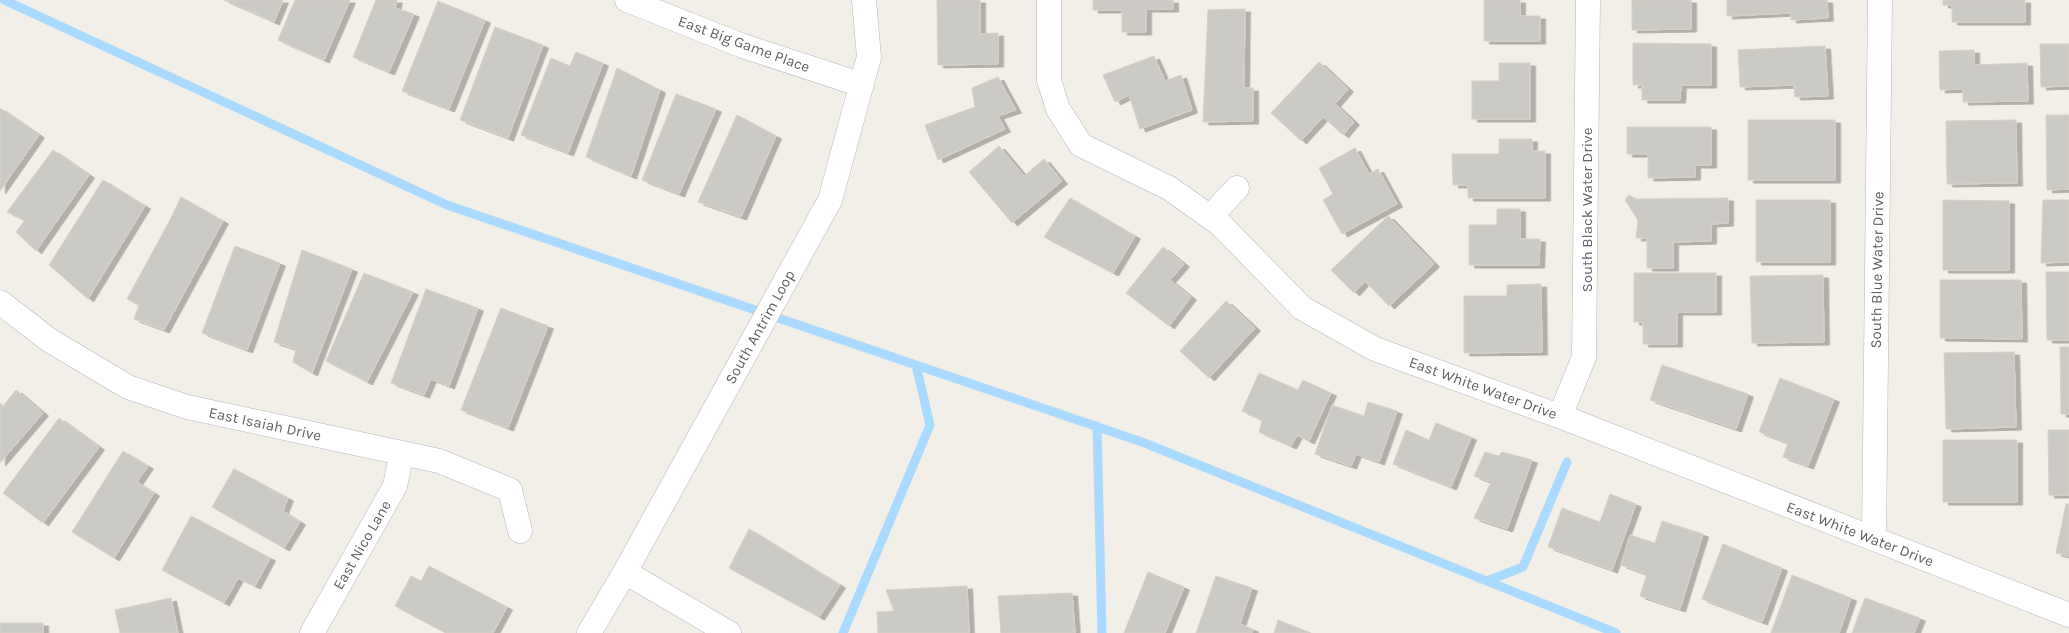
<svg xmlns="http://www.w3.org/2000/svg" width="2069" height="633" viewBox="0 0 2069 633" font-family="Karla,sans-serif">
	<defs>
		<filter id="shadow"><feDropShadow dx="5.5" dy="3" stdDeviation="0" flood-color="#0004"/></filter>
	</defs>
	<rect width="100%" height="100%" fill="#f1efe8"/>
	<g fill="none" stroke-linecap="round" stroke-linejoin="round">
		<path stroke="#aadaff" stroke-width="9" d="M4,0L447,205L1142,442L1616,633
			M1097,426L1102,633
			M1487,581L1523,567L1567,462
			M843,633L930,425L916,365"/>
	</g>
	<path fill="#cccac5" stroke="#d6d1c6" filter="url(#shadow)" d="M224,0H283L274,22Z
		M295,0H350L324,60L278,40Z
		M376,0H397L395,8L414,14L389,72L353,57Z
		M937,0H980V34L998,33V64L938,65Z
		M1093,0H1173V9H1146V32H1122V10H1093Z
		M1484,0H1520V16H1540V41H1484Z
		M1632,0H1691V29L1632,30Z
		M1727,0H1827L1828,18L1791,20V13L1727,16Z
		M1943,0H2025V22H1952V5H1943Z
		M438,1L485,20L449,109L402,91Z
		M1245,9L1244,88H1253V121L1203,122L1208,10Z
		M495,27L543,45L508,138L460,120Z
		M1633,43L1711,44V85H1681L1680,100H1642V85H1633Z
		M2040,44H2069V86L2041,87Z
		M1825,46L1828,96L1795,97L1794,85L1740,87L1738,50Z
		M1974,50V65L2027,63L2028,101L1963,102V89L1940,90L1939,51Z
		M576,52L603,63L568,153L521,135L551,58L570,66Z
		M1154,56L1165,81L1181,75L1192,110L1140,129L1129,95L1115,102L1103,75Z
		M1319,62L1348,89L1335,104L1354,122L1343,135L1323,117L1301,141L1271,113Z
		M1499,63H1530V119H1472V81H1499Z
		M617,68L660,90L631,176L586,157Z
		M998,77L1016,110L998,116L1005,129L938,160L925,125L975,107L972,88Z
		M676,94L716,109L679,194L642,180Z
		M0,108L39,135L0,191Z
		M737,115L776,136L741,217L698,202Z
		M2046,115H2069V189L2047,190Z
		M1748,120H1835V180H1748Z
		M2016,120L2017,183L1947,184L1946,121Z
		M1627,127H1711V165H1695V177L1648,178V154H1627Z
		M1499,139H1532V151H1545V198H1468V185H1453L1452,154H1499Z
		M999,146L1024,176L1044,159L1062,181L1012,223L969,172Z
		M1355,148L1369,174L1378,169L1397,204L1342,234L1323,200L1333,194L1319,168Z
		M53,150L89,175L36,251L16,232L25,220L7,212Z
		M103,180L145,206L88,299L49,265Z
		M1629,195L1636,199L1728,198V223L1711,224V241L1673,242V268H1647V238H1636L1638,220L1625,200Z
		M181,197L223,221L164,330L134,319L139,305L127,299L170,220Z
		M1070,198L1135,236L1113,273L1044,237Z
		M1756,200H1830V262H1756Z
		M1943,200L2009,201V270H1943Z
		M2043,200H2069V262L2041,263Z
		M1497,209H1520V239H1540L1539,265H1469V225H1497Z
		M1388,216L1434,264L1389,306L1365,281L1354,293L1331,270Z
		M235,246L280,263L247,350L202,333Z
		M1163,247L1184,264L1170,280L1191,297L1169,326L1126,293Z
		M302,250L352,269L312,373L293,362L296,349L274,342Z
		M2046,272H2069V340H2047Z
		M364,273L413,292L367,382L326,361Z
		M1634,273H1716V312H1677V344H1643V322H1634Z
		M1823,275L1824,342L1752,343L1750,276Z
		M1940,280H2021L2022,339L1940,338Z
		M1541,284L1542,352L1464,353V296H1507V285Z
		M426,289L478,308L449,386L431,379L424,395L391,383Z
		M1226,301L1255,328L1209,378L1180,351Z
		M501,308L548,326L508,428L461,410Z
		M2060,347H2069V414H2061Z
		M2014,352L2016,427L1946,429L1944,353Z
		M1662,365L1748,394L1736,429L1650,400Z
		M1259,373L1298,390L1303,380L1331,393L1309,441L1297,435L1291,446L1259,432L1262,420L1242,411Z
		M1780,378L1834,399L1808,466L1783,457L1788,443L1759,432Z
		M16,390L43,413L0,463V403L3,406Z
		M1368,402L1397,411L1379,462L1356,454L1351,466L1315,454L1332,405L1364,416Z
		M59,418L99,447L43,523L3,493Z
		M1436,423L1471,437L1451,487L1393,464L1406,430L1429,440Z
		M2048,430H2069V495H2049Z
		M1943,440H2017V502H1943Z
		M123,451L148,466L137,482L154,493L114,558L72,532Z
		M1485,452L1499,456L1502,452L1532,460L1507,529L1474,518L1491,482L1474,476Z
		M234,469L288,498L283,511L300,522L284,548L212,507Z
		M1610,494L1636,504L1612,570L1548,547L1562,508L1600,522Z
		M2066,504H2069V556L2056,553Z
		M191,516L270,558L255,586L238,578L224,603L162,570Z
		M1662,521L1703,534L1680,609L1640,596L1647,574L1621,565L1630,535L1655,543Z
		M749,529L840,585L819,617L729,568Z
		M1723,544L1782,568L1762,622L1702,599Z
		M429,566L507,607L493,633H446L395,606L411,576L421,581Z
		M1148,572L1184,587L1165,633H1124Z
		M1792,575L1851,598L1839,633H1771Z
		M1216,576L1252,588L1240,624L1253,629L1252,633H1196Z
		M967,586L969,633H878L877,612L894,611L886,590Z
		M1072,593L1075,633H1001L998,596Z
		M171,598L178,633H120L115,610Z
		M1865,598L1920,618L1914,633H1852Z
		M1278,620L1311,633H1274Z
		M0,623H43V633H0Z"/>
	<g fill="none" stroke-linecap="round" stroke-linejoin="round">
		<g stroke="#b5b8bc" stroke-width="25">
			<path id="minor" d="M627,0L743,46L862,85
				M1049,0V80L1058,109L1081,145L1169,188L1220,224L1302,308L1375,349L1570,420L2069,615
				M1210,217L1237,188
				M0,302L49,340L128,387L187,407L439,461L510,490L520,531
				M1560,416L1584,357L1588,0
				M1874,539L1880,0
				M625,572L729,633
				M312,633L395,486L402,453
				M589,633L625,572L830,200L869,57L864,0"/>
		</g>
		<use href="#minor" stroke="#fff" stroke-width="24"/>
	</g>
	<g text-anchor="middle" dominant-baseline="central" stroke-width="4" stroke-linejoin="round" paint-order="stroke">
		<g font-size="15" fill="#5f6368" stroke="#fff">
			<text transform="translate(744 44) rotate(20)">East Big Game Place</text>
			<text transform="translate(1587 210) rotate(-90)">South Black Water Drive</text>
			<text transform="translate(1877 270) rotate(-89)">South Blue Water Drive</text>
			<text transform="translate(760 327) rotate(-61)">South Antrim Loop</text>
			<text transform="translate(1483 388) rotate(20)">East White Water Drive</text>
			<text transform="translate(265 424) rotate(12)">East Isaiah Drive</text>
			<text transform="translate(1860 534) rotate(21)">East White Water Drive</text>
			<text transform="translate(362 545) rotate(-60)">East Nico Lane</text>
		</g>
	</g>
</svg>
